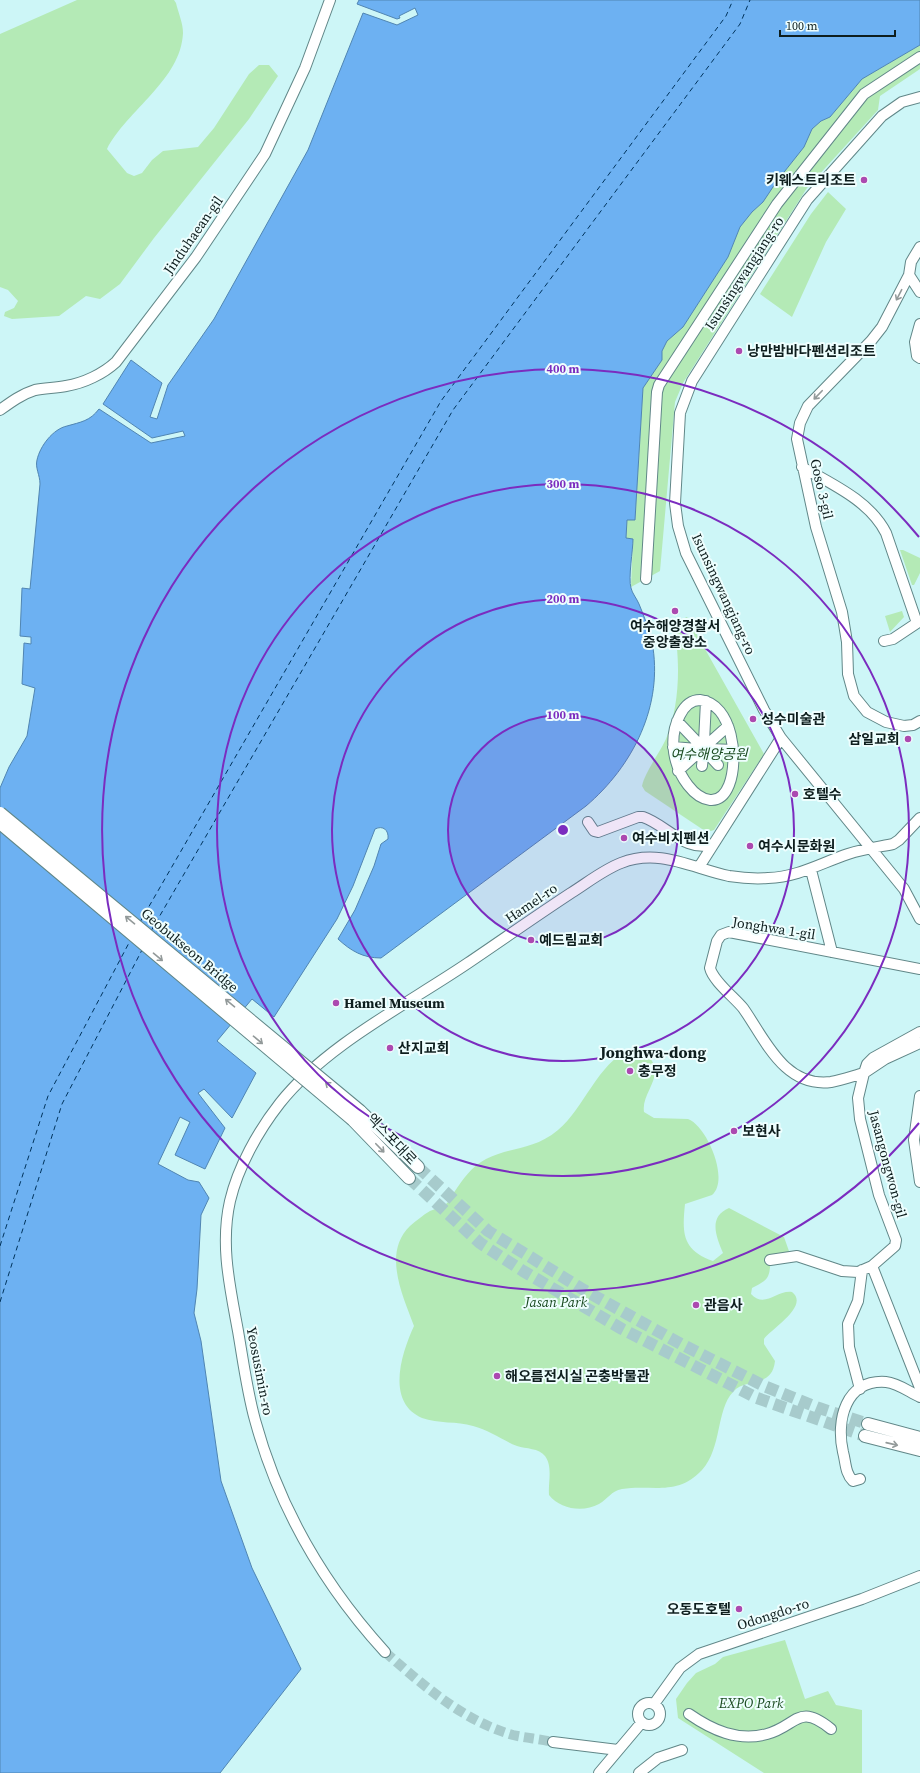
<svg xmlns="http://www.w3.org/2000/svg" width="920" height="1773" viewBox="0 0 920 1773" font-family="'Source Serif 4','Noto Sans KR',serif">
	<rect width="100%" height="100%" fill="#cdf6f7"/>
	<path fill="#b4eab6" d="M77,0H174L176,3C178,12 183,23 183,33C181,80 127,110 107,149L127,173L134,176L142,173L152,160L163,151L198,147L214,128L249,74L259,65H269L278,76L249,119L154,238L120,284L100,299L86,296L59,316L12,319L4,316L5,312L14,308L18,301L8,290L0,287V34Z
		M920,45V69L880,96L878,110L807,188L683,383L675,402L660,571L631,587L633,539H626L627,520H635L643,388L662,360V351L667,341L683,327L728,257L740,227L752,212L763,202L777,181L804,147L812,129L821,121L830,117L862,79Z
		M828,192L846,209L826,242L792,317L760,294L811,214Z
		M900,550H903L920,558V573L914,585H912Z
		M902,611L904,617L890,632L885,616Z
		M687,617L764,754L714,830L711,831L702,829L645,791L642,786C645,772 659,754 666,739C680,706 681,658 673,623Z
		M630,1050C638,1050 645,1052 650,1058C665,1077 641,1093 644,1112L654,1118L688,1119C707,1126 730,1180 712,1195L685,1204C682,1233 682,1250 713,1261L723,1253C716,1236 708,1217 729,1208L784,1237L790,1254L771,1258C769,1278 770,1279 752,1288L751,1294C765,1309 776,1290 792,1292C810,1306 771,1329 764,1339V1344L775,1361C772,1389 746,1377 733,1392C716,1410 722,1448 702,1470C677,1497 651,1484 622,1489C611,1491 608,1499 599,1504C583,1513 560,1509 549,1495C548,1482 553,1467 545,1456C539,1448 526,1449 517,1446C502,1440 489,1430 473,1426C457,1421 438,1424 422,1418C385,1402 402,1352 414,1326C403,1296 382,1253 410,1226C416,1221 423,1215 430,1211C435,1209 442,1207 446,1204C450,1201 452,1195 455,1191C463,1179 472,1166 486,1159C511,1146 533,1151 558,1130C584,1109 598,1062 630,1050Z
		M785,1640L805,1699L828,1691L836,1705L862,1710V1773H764L678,1718L676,1699L687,1683L696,1673L715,1664L723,1657Z"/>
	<path fill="#6db1f2" stroke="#5085b2" d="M359,0H920V45L862,79L830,117L821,121L812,129L804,147L777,181L763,202L752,212L740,227L728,257L683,327L667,341L662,351V360L643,388L635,520H627L626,538L633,539C633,550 628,578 631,588C632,593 637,599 639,604C644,616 649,629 652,642C664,705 633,766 586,806L381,958C363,958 351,951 338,939L355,910L374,866L381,844L388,839C389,830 383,825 375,829L353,886L337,919L274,1017L252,999L217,1041L256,1073L232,1118L204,1089L198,1093L225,1128L205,1169L175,1155L190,1122L180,1117L158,1164L188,1180L199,1182L209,1198L201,1215L197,1289L194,1313L201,1341L221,1481L252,1568L301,1669L220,1773H0V788L9,767L27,736L35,688L22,684L24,643L31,644V637L20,636L22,588L30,589L40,484C40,475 35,468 37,460C40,446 53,429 67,426C81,422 90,421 99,409L151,443L185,436L183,431L152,438L103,404L131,360L162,383L150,417L157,419L168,385L214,319L308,150L363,13L397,25L418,15L415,8L399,16L400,18L397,19L357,4Z"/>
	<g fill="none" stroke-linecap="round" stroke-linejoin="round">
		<path stroke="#00335c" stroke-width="1" stroke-dasharray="5 4" stroke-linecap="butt" d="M140,922L441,401L726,16L733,0
			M151,931L453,410L740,24L750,0
			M0,1246L48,1096L130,941
			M0,1302L62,1104L142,950"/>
		<path stroke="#a7cbcc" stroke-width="10" stroke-dasharray="10 5" stroke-linecap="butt" d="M385,1652C423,1685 463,1721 513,1735C526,1738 540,1739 553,1742"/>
		<path stroke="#a7cbcc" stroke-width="12" stroke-dasharray="12 6" stroke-linecap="butt" d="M418,1167L488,1231L584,1290L681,1344L764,1386L819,1408L868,1424
			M409,1178L480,1243L523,1271L622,1329L757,1398L865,1436"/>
		<g stroke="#618788" stroke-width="12">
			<path id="minor" d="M920,97L902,102L882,116L807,200L692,381L680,413L675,503L678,526L686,553L764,710L781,738L904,889L920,919
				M920,247L911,262L909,275L882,327L871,341L808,406L800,423L797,439L816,527L842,612L847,642L848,674L854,696L867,712L886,722L904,726L913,725L920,721
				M909,275L920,292
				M920,324L915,342L917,356L920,358
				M0,410C11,402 22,394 35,390C45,388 56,388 66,386C84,383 103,374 116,362L196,257L265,154L305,68L330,0
				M802,467C832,484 870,501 886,533L917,623L920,621
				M646,579L657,392L659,385L777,204L864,94L920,57
				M884,641L893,639L917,623
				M700,700C733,704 739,760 729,785C711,830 654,764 680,715C684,707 690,700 700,700Z
				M677,721L699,744
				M704,742L706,701
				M697 749a6 6 0 1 1 12 0a6 6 0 1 1-12 0Z
				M708,744L728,726
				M673,747L697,749
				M710,749L733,750
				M708,754L718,765
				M702,766L703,756
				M678,771L698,753
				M588,822L594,831L598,832L638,817H643C667,825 685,853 713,844
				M699,867L781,738
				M811,870L832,952
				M920,969L729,932L721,935L717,941L710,968C713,981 734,997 743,1008C765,1039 784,1088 831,1082C842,1080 853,1076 864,1073L867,1064L873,1058L920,1032
				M920,1096L914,1140L920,1182
				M770,1260L797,1256L842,1271L858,1272L872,1266L895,1246L896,1240L879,1195L860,1119L858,1098L864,1073L885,1059L920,1043
				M872,1266L920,1388
				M860,1389L849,1347L848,1324L858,1301L862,1270
				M860,1479L853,1481C845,1473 846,1463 843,1452C836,1421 845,1379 886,1382C898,1383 909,1392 920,1397
				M385,1652C324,1585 279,1508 255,1420C247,1391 243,1360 238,1331C230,1287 220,1245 230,1201C238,1167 258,1131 280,1103C326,1045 406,1005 468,963C502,940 536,916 571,893C587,883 603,870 621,863C659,848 692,868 729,876C742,878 755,879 768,878C798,877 821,863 848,854C863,849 878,847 893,844L899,840L920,818
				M638 1714a11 11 0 1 1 22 0a11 11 0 1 1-22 0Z
				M654,1704L680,1668L699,1654L862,1599L920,1576
				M689,1714C712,1730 738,1742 767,1734C797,1726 798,1702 831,1729
				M553,1742L618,1750
				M599,1773L642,1722
				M639,1773L658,1758L682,1750"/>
		</g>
		<g stroke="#618788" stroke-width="14">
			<path id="major" d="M360,1111L418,1167
				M353,1120L409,1178
				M868,1424L920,1438
				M865,1436L920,1450"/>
		</g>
		<use href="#minor" stroke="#fff" stroke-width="10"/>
		<use href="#major" stroke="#fff" stroke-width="12"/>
		<g stroke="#618788" stroke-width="14" stroke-linecap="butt">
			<path id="major-bridge" d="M0,813L360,1111
				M0,823L353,1120"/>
		</g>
		<use href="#major-bridge" stroke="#fff" stroke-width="12"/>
	</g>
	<defs><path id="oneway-shaft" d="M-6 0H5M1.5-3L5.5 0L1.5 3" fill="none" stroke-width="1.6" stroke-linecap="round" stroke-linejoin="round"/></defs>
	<g stroke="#939a9a">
		<use href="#oneway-shaft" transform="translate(899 295) rotate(117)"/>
		<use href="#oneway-shaft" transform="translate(818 395) rotate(134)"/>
		<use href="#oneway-shaft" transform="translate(130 920) rotate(-140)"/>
		<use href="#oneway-shaft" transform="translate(158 957) rotate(40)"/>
		<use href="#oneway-shaft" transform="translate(230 1003) rotate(-140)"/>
		<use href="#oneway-shaft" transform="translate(258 1040) rotate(40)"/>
		<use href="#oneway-shaft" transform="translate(330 1086) rotate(-140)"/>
		<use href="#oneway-shaft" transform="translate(380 1148) rotate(46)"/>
		<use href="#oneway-shaft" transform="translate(892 1444) rotate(13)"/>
	</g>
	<circle cx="563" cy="830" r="115" fill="#7b2cbf" fill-opacity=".12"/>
	<g fill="none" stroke="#7b2cbf" stroke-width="2">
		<circle cx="563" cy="830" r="115"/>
		<circle cx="563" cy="830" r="231"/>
		<circle cx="563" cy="830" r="346"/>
		<path d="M919 1123A461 461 0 1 1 919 537"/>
	</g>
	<g fill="#ac49b0" stroke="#eefefe" stroke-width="1.5">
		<circle cx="864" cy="180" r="4"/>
		<circle cx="739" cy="351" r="4"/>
		<circle cx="675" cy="611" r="4"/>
		<circle cx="753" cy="719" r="4"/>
		<circle cx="908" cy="739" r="4"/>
		<circle cx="795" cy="794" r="4"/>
		<circle cx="624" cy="838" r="4"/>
		<circle cx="750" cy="846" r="4"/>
		<circle cx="531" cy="940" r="4"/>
		<circle cx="336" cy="1003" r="4"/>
		<circle cx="390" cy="1048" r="4"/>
		<circle cx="630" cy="1071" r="4"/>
		<circle cx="734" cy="1131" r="4"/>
		<circle cx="696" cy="1305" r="4"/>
		<circle cx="497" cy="1376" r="4"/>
		<circle cx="739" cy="1609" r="4"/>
	</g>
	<g text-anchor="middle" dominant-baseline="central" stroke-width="4" stroke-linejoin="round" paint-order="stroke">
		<g font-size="14" font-weight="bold" fill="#0e1e1e" stroke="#eefefe" text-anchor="start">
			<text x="856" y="180" text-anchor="end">키웨스트리조트</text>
			<text x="747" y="351">낭만밤바다펜션리조트</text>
			<text x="675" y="626" text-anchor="middle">여수해양경찰서<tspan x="675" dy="16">중앙출장소</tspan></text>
			<text x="761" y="719">성수미술관</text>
			<text x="900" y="739" text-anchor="end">삼일교회</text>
			<text x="803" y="794">호텔수</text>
			<text x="632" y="838">여수비치펜션</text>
			<text x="758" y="846">여수시문화원</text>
			<text x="539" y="940">예드림교회</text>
			<text x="344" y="1003">Hamel Museum</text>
			<text x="398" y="1048">산지교회</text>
			<text x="638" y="1071">충무정</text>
			<text x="742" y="1131">보현사</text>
			<text x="704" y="1305">관음사</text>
			<text x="505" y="1376">해오름전시실 곤충박물관</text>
			<text x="731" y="1609" text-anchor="end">오동도호텔</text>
		</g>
		<g font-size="14" fill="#0e1e1e" stroke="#eefefe">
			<text transform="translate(193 235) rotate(-55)">Jinduhaean-gil</text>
			<text transform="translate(744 273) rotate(-57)">Isunsingwangjang-ro</text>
			<text transform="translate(822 489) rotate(77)">Goso 3-gil</text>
			<text transform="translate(724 594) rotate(65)">Isunsingwangjang-ro</text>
			<text transform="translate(531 903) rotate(-34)">Hamel-ro</text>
			<text transform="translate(774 928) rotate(9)">Jonghwa 1-gil</text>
			<text transform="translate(190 950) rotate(40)">Geobukseon Bridge</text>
			<text transform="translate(392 1139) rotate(46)">엑스포대로</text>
			<text transform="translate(888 1164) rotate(75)">Jasangongwon-gil</text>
			<text transform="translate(260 1371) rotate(79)">Yeosusimin-ro</text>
			<text transform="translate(773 1614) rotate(-18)">Odongdo-ro</text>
		</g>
		<g font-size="14" font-style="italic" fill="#1a4b20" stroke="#eefefe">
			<text x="709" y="754">여수해양공원</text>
			<text x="556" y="1302">Jasan Park</text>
			<text x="751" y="1703">EXPO Park</text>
		</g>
		<g font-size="16" font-weight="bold" fill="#0e1e1e" stroke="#eefefe">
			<text x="653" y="1052">Jonghwa-dong</text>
		</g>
	</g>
	<circle cx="563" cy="830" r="6" fill="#7b2cbf" stroke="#eefefe" stroke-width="2"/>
	<g font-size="12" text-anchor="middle" font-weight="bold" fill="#7b2cbf" stroke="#eefefe" stroke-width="4" stroke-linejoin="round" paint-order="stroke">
		<text x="563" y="373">400 m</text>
		<text x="563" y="488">300 m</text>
		<text x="563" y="603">200 m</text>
		<text x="563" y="719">100 m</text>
	</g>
	<path d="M780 30v6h115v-6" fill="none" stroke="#0e1e1e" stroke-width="2"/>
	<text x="786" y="30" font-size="12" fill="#0e1e1e" stroke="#eefefe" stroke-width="3" paint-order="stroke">100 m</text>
</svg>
